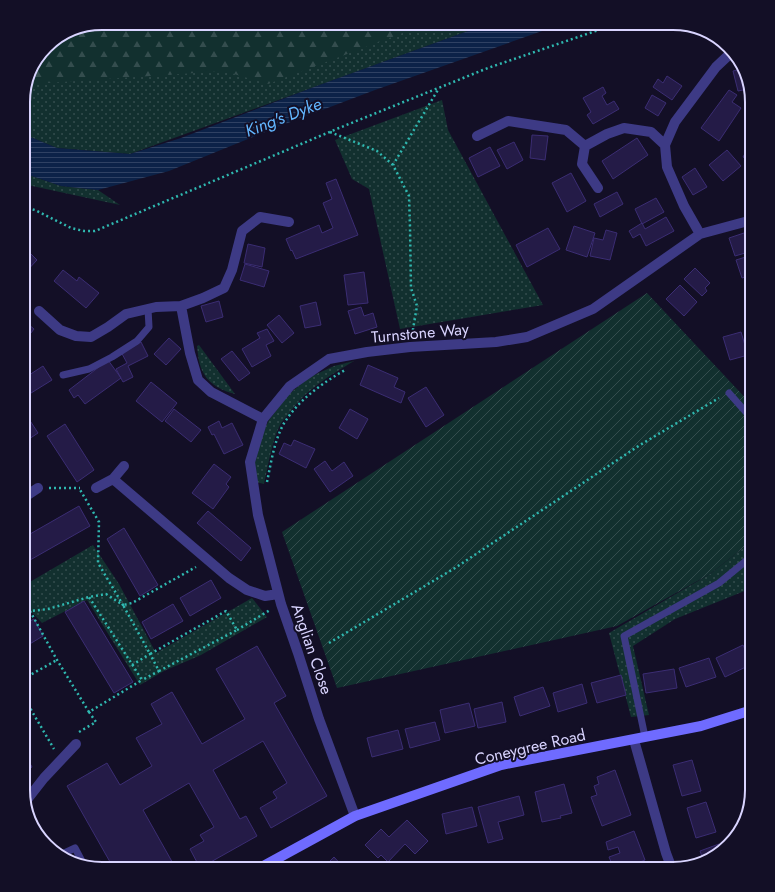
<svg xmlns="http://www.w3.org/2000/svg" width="775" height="892" viewBox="0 0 775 892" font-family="Jost,sans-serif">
	<defs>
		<pattern id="grass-dots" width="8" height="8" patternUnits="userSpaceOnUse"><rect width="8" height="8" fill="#12302f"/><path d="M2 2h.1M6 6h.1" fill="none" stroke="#344d4e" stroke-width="1.8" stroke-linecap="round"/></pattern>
		<pattern id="forest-firs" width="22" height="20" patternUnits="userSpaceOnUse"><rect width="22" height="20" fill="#12302f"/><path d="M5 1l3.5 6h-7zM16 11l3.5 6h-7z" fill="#344d4e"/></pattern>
		<pattern id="garden-furrows" width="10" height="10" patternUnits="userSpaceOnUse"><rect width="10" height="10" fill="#12302f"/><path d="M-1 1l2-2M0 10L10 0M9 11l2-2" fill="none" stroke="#344d4e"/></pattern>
		<pattern id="water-rules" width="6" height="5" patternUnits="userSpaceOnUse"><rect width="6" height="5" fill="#0c2248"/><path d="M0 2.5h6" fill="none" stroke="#2f4163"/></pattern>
	</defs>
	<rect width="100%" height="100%" fill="#130f26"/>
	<path fill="url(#grass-dots)" d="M102,23H490L130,154L57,148L23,134V96L31,67L50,43L72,29Z
		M442,100L448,130L543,305L400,329L369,189L352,179L335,140Z
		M23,173L61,186L98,190L120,205L23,184Z
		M199,345L235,394C223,391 210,385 204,374C199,366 198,355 197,346Z
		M354,361C329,376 304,391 288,415C285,418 282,421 280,425C272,440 268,467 264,484L256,482L255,462L258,447L263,432L269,420L289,394L310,377L334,366Z
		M752,541V588L675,619L633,646L649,715L631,717L609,633L710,574Z
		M93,545L119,584L156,653L252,598L267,617L201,655L164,671L140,685L87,600L42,623L26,606L23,608V586Z"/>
	<path fill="url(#forest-firs)" d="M101,23H423L421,26L268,84L224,71L32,84L50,43L72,29Z"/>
	<path fill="url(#garden-furrows)" d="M647,293L752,405V541L710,574L617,626L337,688L282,532Z"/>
	<path fill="url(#water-rules)" d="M490,23H565L375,90L280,126L169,171L98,190L61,186L23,173V134L57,148L130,154L181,138L314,87Z"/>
	<path fill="#241b47" stroke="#3b2d73" d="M741,69L748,89L738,91L733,71Z
		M667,76L682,86L672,100L653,87L658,79L663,83Z
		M603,87L606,93L602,96L607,105L614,101L619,109L593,124L587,115L591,112L583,98Z
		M729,90L737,95L732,102L741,108L719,141L701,128Z
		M652,95L666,103L658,116L645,108Z
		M532,135L548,136L545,160L530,158Z
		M637,138L648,155L613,179L602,161Z
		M752,141V162L743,157Z
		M514,142L523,160L507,169L497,150Z
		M490,147L500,166L478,177L469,158Z
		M727,150L741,166L723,181L709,165Z
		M695,168L707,187L693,195L682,177Z
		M571,173L586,201L567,212L552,183Z
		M336,179L358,235L296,259L292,250L291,251L286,239L319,225L322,233L333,228L323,203L332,199L326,183Z
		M617,192L623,204L600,217L594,204Z
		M656,198L664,212L642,224L635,209Z
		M666,217L674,231L646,246L640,234L633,238L629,231L642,223L645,229Z
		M574,226L595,233L587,257L566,250Z
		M548,228L560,249L527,267L516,245Z
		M606,230L617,233L610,260L590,256L594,238L603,240Z
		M750,231L752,238V251L735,256L729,238Z
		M248,244L265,248L262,267L244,263Z
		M25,248L37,260L23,275V250Z
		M752,255V275L742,278L736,260Z
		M245,264L269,271L264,287L240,280Z
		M695,268L710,283L705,288L707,291L702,296L684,279Z
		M63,270L77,281L79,277L99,293L86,308L54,281Z
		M364,272L368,303L348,305L344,275Z
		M680,285L697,302L684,316L666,299Z
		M219,301L223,317L206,322L201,306Z
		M316,302L321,325L305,328L300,306Z
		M361,307L364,316L373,313L377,327L355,334L348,311Z
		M279,315L294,333L282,343L267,325Z
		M23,320L34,329L23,343Z
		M267,329L274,341L266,345L271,356L252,367L242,349L260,338L257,333Z
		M752,329V353L746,331Z
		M741,332L748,355L730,360L723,337Z
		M169,338L181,349L166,365L154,354Z
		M141,342L148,356L128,366L133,377L123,382L116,369L127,363L120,350L132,347Z
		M232,351L250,373L239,381L221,359Z
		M108,360L121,378L85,404L78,395L74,398L69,390Z
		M368,365L398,378L394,387L405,392L401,403L360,385Z
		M43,366L52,380L23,398V379Z
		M151,382L177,403L162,422L136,401Z
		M426,387L444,415L426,427L408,398Z
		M174,409L201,430L191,442L165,421Z
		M350,409L368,419L357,439L339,428Z
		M27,416L38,433L23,443V419Z
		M219,421L222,428L232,423L243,445L224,454L214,434L212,435L208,427Z
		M65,424L94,470L77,482L47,436Z
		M294,440L315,449L306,468L279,454L284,443L291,446Z
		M325,461L332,471L344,462L353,476L330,492L314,469Z
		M214,464L231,477L226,484L229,487L213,509L192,493Z
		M79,506L90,526L23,564V538Z
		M208,511L251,548L241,561L197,523Z
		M124,528L158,585L140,596L107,539Z
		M211,580L221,598L190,616L180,598Z
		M84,601L133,682L114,693L65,612Z
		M173,604L183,621L151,639L142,622Z
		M34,619L43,636L23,648V625Z
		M743,645L752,664L725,677L716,658Z
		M257,646L286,696L274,703L327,796L271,828L260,808L277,798L273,792L287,783L263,741L213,770L240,819L246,816L257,836L200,868L190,849L204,841L200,835L214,827L189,783L143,810L175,867L180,865L182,869H114L67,786L107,763L120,785L152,766L136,738L162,724L151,704L172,692L202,744L245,719L216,669Z
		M709,658L716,677L686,687L679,668Z
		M674,669L677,688L646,693L643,674Z
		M621,675L626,695L597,703L591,683Z
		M582,684L587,703L558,712L553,693Z
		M543,687L550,706L520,716L514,697Z
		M502,702L506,722L478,728L474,709Z
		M469,703L475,726L445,733L440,710Z
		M435,722L440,740L410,748L405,729Z
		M398,730L403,749L372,757L367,738Z
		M23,751L32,767L23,773Z
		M692,760L701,791L682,796L673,765Z
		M615,770L631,815L602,826L591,797L597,795L594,786L599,784L597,777Z
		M564,784L572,813L560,816L561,818L542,822L535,792Z
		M519,796L524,815L498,822L503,839L488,843L478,807Z
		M706,802L716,832L696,838L687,808Z
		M472,807L477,826L446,834L442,814Z
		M407,820L428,841L415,854L405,844L388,862L381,855L378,858L365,845L381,829L389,837Z
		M634,831L645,860L622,869H614L609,857L620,853L618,847L608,850L606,842Z
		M719,844L722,852L721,853L703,859L700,851Z
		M334,857L345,869H322Z"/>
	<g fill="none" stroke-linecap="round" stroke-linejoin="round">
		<path stroke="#2fb8b0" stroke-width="2.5" stroke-dasharray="2 3" stroke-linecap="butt" d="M330,132L377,151L393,165
			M23,207L35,210L71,228L84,231H95L339,128L488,68L619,23
			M412,335L417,306L411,288L410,227L409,196L393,165L439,88
			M267,482C271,463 274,442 283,425C298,400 321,384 345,370
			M49,488H80
			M30,611L57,660L89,712
			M23,612L48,609L89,597L106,594L123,605L98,563L99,522L79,488
			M237,630L270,610
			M329,643L455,568L640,445L719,398
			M132,665L150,654L159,671L142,680
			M159,671L237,630L226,611L150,654L123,605L132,603L196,567
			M23,679L57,660
			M23,696L54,749
			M79,732L96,722L89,712L142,680L89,597"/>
		<path stroke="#3d3a85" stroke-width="7" d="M63,375L89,369L112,357L137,341L149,327L148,309
			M729,393L752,419
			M645,737L624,636L719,583L752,556
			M60,855L75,848L84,865"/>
		<path stroke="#3d3a85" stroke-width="10" d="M477,136L508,121L566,130L585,146L582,164L598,188
			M585,146L607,134L624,128L651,132L665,145
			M700,234L684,206L667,167L665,145L675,122L716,67L733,51
			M181,306L190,353L198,380L211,392L263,419
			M39,311L60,330L76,336L91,337L108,327L126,314L156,307L181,306L203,298L224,288L232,270L242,231L260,217L289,222
			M752,375V374
			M113,479L229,578L247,590L265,596L278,594
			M96,488L113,479L124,466
			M23,498L38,488
			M634,740L666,853L672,869
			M26,801L44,778L76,744
			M355,816L319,719L298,653L281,604L258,515L250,462L263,419L290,386L329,359L367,352L410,347L496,342L527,337L593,309L700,234L752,220"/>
		<path stroke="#6f6bff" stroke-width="10" d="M258,869L355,816L501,765L701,726L752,710"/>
	</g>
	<g text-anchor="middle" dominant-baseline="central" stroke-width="4" stroke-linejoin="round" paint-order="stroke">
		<g font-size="16" fill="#d9d4ff" stroke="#130f26">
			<text transform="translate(420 333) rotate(-5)">Turnstone Way</text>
			<text transform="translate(312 649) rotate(71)">Anglian Close</text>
			<text transform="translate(530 747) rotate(-13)">Coneygree Road</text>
		</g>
		<g font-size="17" font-style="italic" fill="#62b6ff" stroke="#130f26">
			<text transform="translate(283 117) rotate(-21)">King's Dyke</text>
		</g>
	</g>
	<path d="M0 0H775V892H0ZM102 30H673A72 72 0 0 1 745 102V790A72 72 0 0 1 673 862H102A72 72 0 0 1 30 790V102A72 72 0 0 1 102 30Z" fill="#130f26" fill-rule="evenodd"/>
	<path fill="none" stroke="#d9d4ff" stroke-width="2" d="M102 30H673A72 72 0 0 1 745 102V790A72 72 0 0 1 673 862H102A72 72 0 0 1 30 790V102A72 72 0 0 1 102 30Z"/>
</svg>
